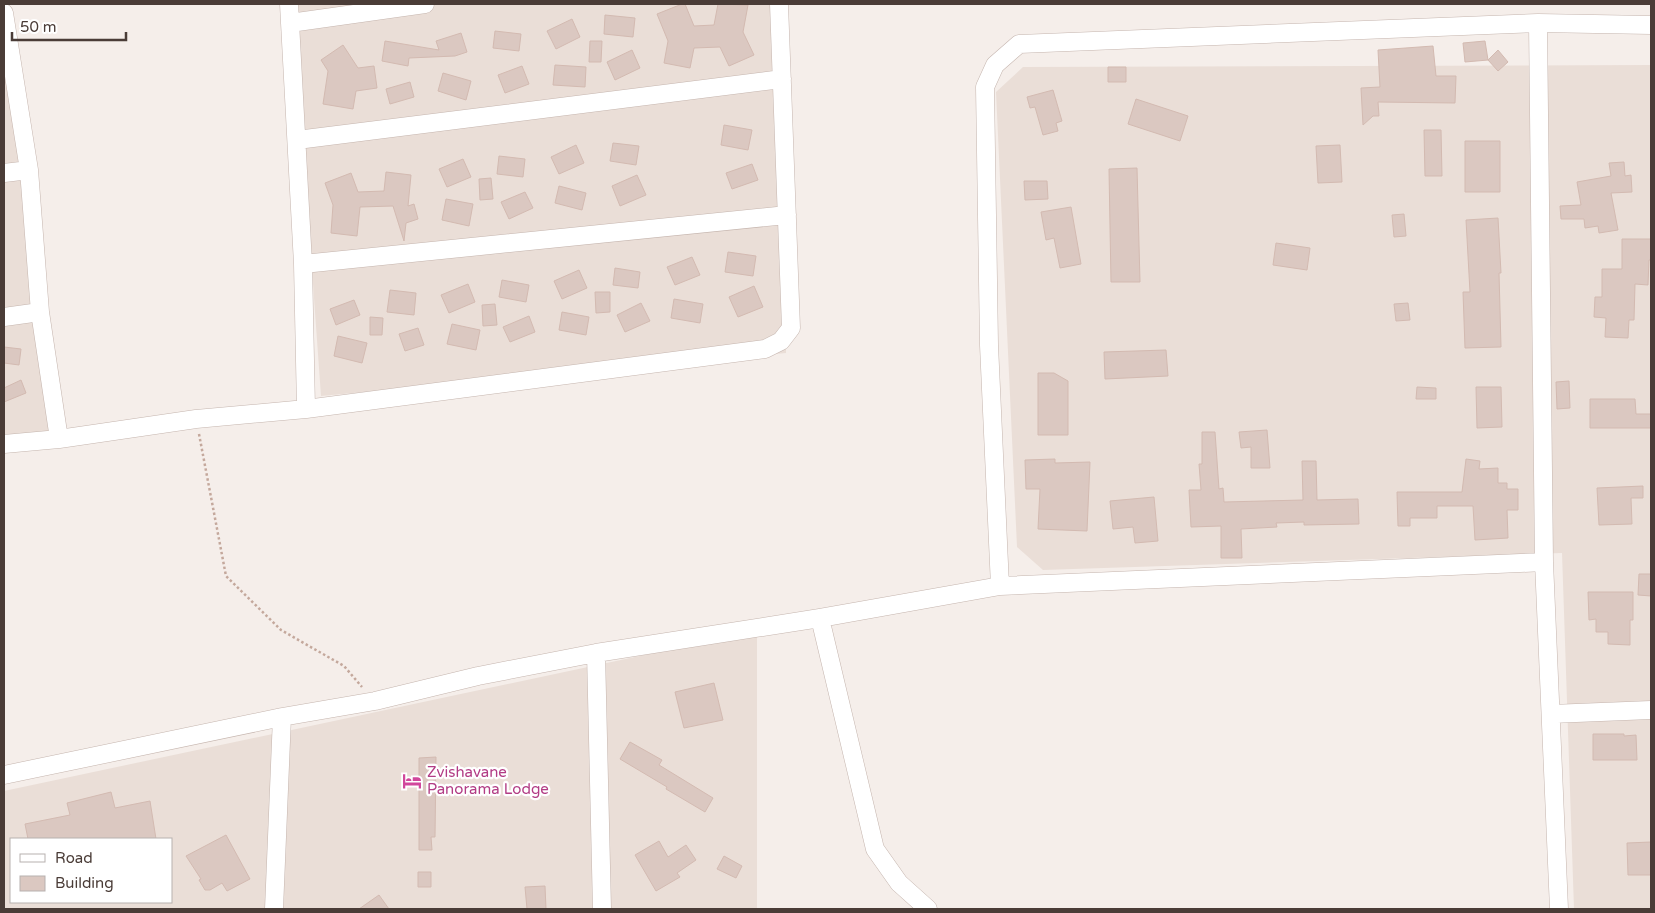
<svg xmlns="http://www.w3.org/2000/svg" width="1655" height="913" viewBox="0 0 1655 913" font-family="'Varela Round',sans-serif">
	<rect width="100%" height="100%" fill="#f5eeea"/>
	<path fill="#eaded7" fill-rule="evenodd" d="M4,4H6L53,441L4,447Z
		M293,4H786V353L321,396Z
		M1651,65V909H1574L1562,553L1043,570L1017,547L996,92L1023,67Z
		M757,631V909H4V791ZM11,839H171V902H11Z"/>
	<path fill="#dbc8c1" stroke="#d3bab1" d="M682,4H685L694,26L714,25L718,4L748,5L743,32L754,55L729,66L720,47L694,48L690,68L664,63L668,41L657,14Z
		M605,15L635,18L633,37L604,34Z
		M572,19L580,37L556,49L547,31Z
		M495,31L521,34L519,51L493,48Z
		M461,33L467,52L455,56L409,58L408,66L382,61L385,41L439,50L436,41Z
		M590,41H602L601,62H589Z
		M1485,41L1488,60L1465,62L1463,43Z
		M343,45L358,68L374,66L377,88L356,91L353,109L323,104L328,71L321,60Z
		M1433,46L1436,76H1456L1455,103L1378,102L1379,116H1373L1363,125L1361,88L1380,87L1378,50Z
		M632,50L640,68L615,80L607,62Z
		M1498,50L1508,62L1498,71L1488,60Z
		M555,65L586,67L585,87L553,85Z
		M522,66L529,84L505,93L498,75Z
		M1108,67H1126V82H1108Z
		M443,73L471,81L466,100L438,91Z
		M410,82L414,97L390,104L386,89Z
		M1053,90L1062,121L1056,123L1058,131L1043,135L1035,107L1030,108L1027,97Z
		M1136,99L1188,116L1180,141L1128,124Z
		M724,125L752,130L748,150L721,145Z
		M1424,130H1441L1442,176H1425Z
		M1465,141H1500V192H1465Z
		M613,143L639,146L636,165L610,161Z
		M576,145L584,163L559,174L551,157Z
		M1340,145L1342,182L1318,183L1316,146Z
		M499,156L525,159L523,177L497,174Z
		M463,159L471,177L447,187L439,169Z
		M1624,162L1625,176L1631,175L1632,192L1611,193L1618,230L1599,233L1598,226L1585,228L1584,219H1561L1560,206L1581,205L1577,182L1611,176L1609,163Z
		M752,164L758,180L732,189L726,173Z
		M1137,168L1140,282H1111L1109,169Z
		M386,172L411,175L408,206L414,204L418,219L406,223L404,241L393,206L360,207L357,236L331,233L333,205L325,183L351,173L358,192L384,191Z
		M637,175L646,195L620,206L612,186Z
		M491,178L493,199L480,200L479,179Z
		M1024,181H1047L1048,199L1025,200Z
		M559,186L586,193L582,210L555,203Z
		M525,192L533,208L509,219L501,202Z
		M446,199L473,204L469,226L442,220Z
		M1071,207L1081,264L1060,268L1054,238L1046,240L1041,212Z
		M1404,214L1406,236L1394,237L1392,215Z
		M1498,218L1501,273H1499L1501,347L1465,348L1463,292H1470L1466,220Z
		M1622,239H1651V260H1649L1648,285L1635,284L1634,320H1629L1628,338L1605,337L1606,318L1594,317L1595,297H1602V269H1622Z
		M1276,243L1310,248L1307,270L1273,265Z
		M728,252L756,256L753,276L725,272Z
		M692,257L700,275L675,285L667,267Z
		M615,268L640,272L638,288L613,285Z
		M579,270L587,288L562,299L554,281Z
		M502,280L529,285L526,302L499,297Z
		M468,284L475,302L449,313L441,295Z
		M754,286L763,307L738,317L729,297Z
		M390,290L416,293L414,315L387,312Z
		M595,292H610V312L596,313Z
		M674,299L703,304L700,323L671,318Z
		M354,300L360,315L336,325L330,309Z
		M641,303L650,321L625,332L617,315Z
		M1408,303L1410,320L1396,321L1394,304Z
		M495,304L497,325L483,326L482,305Z
		M562,312L589,317L586,335L559,330Z
		M529,316L535,332L510,342L503,327Z
		M370,317L383,318L382,335H370Z
		M452,324L480,330L476,350L447,344Z
		M418,328L424,345L405,351L399,334Z
		M338,336L367,343L362,363L334,356Z
		M4,347L21,349L19,365L4,363Z
		M1166,350L1168,376L1105,379L1104,352Z
		M1038,373H1054L1068,381V435H1038Z
		M21,380L26,393L4,402V388Z
		M1569,381L1570,408L1557,409L1556,382Z
		M1417,387L1436,388V399H1416Z
		M1476,387H1501L1502,427L1477,428Z
		M1590,399H1635L1636,414H1651V428H1590Z
		M1267,430L1270,468H1251V447L1241,448L1239,432Z
		M1202,432H1215L1219,489L1223,488L1224,502L1303,500L1302,461H1316L1317,500L1358,499L1359,524L1304,525V522L1276,523L1277,527L1241,529L1242,558H1221V526L1191,527L1189,490H1201L1199,464H1202Z
		M1055,459V463L1090,462L1087,531L1038,529L1040,489H1026L1025,460Z
		M1466,459L1480,461L1479,469L1498,468V483H1507V489H1518V510H1507L1508,538L1475,540L1473,506H1437V518H1410V526H1398L1397,492H1462Z
		M1643,486V498H1631L1632,524L1599,525L1597,488Z
		M1154,497L1158,541L1135,543L1133,527L1113,529L1110,501Z
		M1639,574H1651V596L1638,595Z
		M1588,592H1633V620H1630V645L1608,644V632H1596V619L1589,620Z
		M714,683L723,720L684,728L675,692Z
		M1593,734H1624V736L1636,735L1637,760H1593Z
		M630,742L662,760L659,765L713,798L705,812L666,789L667,787L620,759Z
		M436,757L435,837H431L432,850H419V758Z
		M111,792L115,808L150,801L156,839H28L25,824L70,815L67,803Z
		M226,835L250,879L227,891L222,883L210,890H205L199,880L201,879L186,856Z
		M659,841L668,857L686,845L696,860L677,873L680,877L656,891L635,855Z
		M1651,842V875H1628L1627,843Z
		M724,856L742,866L736,878L717,869Z
		M418,872H431V887H418Z
		M545,886L546,909H527L525,887Z
		M379,895L389,909H359Z"/>
	<g fill="none" stroke-linecap="round" stroke-linejoin="round">
		<g stroke="#c5b5ae" stroke-width="19">
			<path id="street" d="M289,4L303,264L306,409
				M4,13L29,170L40,312L59,439
				M290,23L425,4
				M1538,23L1544,562L1559,909
				M297,140L782,79
				M4,173L29,170
				M303,264L787,215
				M4,317L40,312
				M4,444L59,439L196,419L306,409L765,349L781,341L791,328L779,4
				M1000,586L989,345L985,87L995,65L1019,44L1538,23L1651,25
				M820,618L875,849L899,883L928,909
				M596,653L602,909
				M1551,714L1651,710
				M4,775L282,717L375,701L478,676L596,653L820,618L1000,586L1544,562
				M274,909L282,717"/>
		</g>
		<path stroke="#c4a89c" stroke-width="2.5" stroke-dasharray="2.5 2.5" stroke-linecap="butt" d="M199,434L226,576L281,630L344,666L362,687"/>
		<use href="#street" stroke="#fff" stroke-width="18"/>
	</g>
	<defs>
		<g id="hotel-bare" transform="scale(1.5)"><path d="M-6-4.5h1.5V1H6V5H4.5V3h-9V5H-6ZM-4 0a1.8 1.8 0 1 1 3.6 0ZM.5 0V-2.5h3Q6-2.5 6 0Z" fill="#d1479c" stroke="#fff" stroke-width="2.5" paint-order="stroke"/></g>
	</defs>
	<g fill-rule="evenodd">
		<use href="#hotel-bare" x="412" y="781"/>
	</g>
	<g text-anchor="middle" dominant-baseline="central" stroke-width="4.5" stroke-linejoin="round" paint-order="stroke">
		<g font-size="15" fill="#b23c85" stroke="#fff" text-anchor="start">
			<text x="427" y="772">Zvishavane<tspan x="427" dy="17">Panorama Lodge</tspan></text>
		</g>
	</g>
	<rect width="1655" height="913" fill="none" stroke="#4a3c37" stroke-width="10"/>
	<rect x="10" y="838" width="162" height="65" fill="#ffffff" stroke="#b7b1af"/>
	<rect x="20" y="854" width="25" height="8" fill="#ffffff" stroke="#b7b1af"/>
	<text x="55" y="863" font-size="15" fill="#4a3c37">Road</text>
	<rect x="20" y="876" width="25" height="15" fill="#dbc8c1" stroke="#b7b1af"/>
	<text x="55" y="888" font-size="15" fill="#4a3c37">Building</text>
	<path d="M12 32v8h114v-8" fill="none" stroke="#4a3c37" stroke-width="2.5"/>
	<text x="20" y="32" font-size="15" fill="#4a3c37" stroke="#ffffff" stroke-width="4" paint-order="stroke">50 m</text>
</svg>
